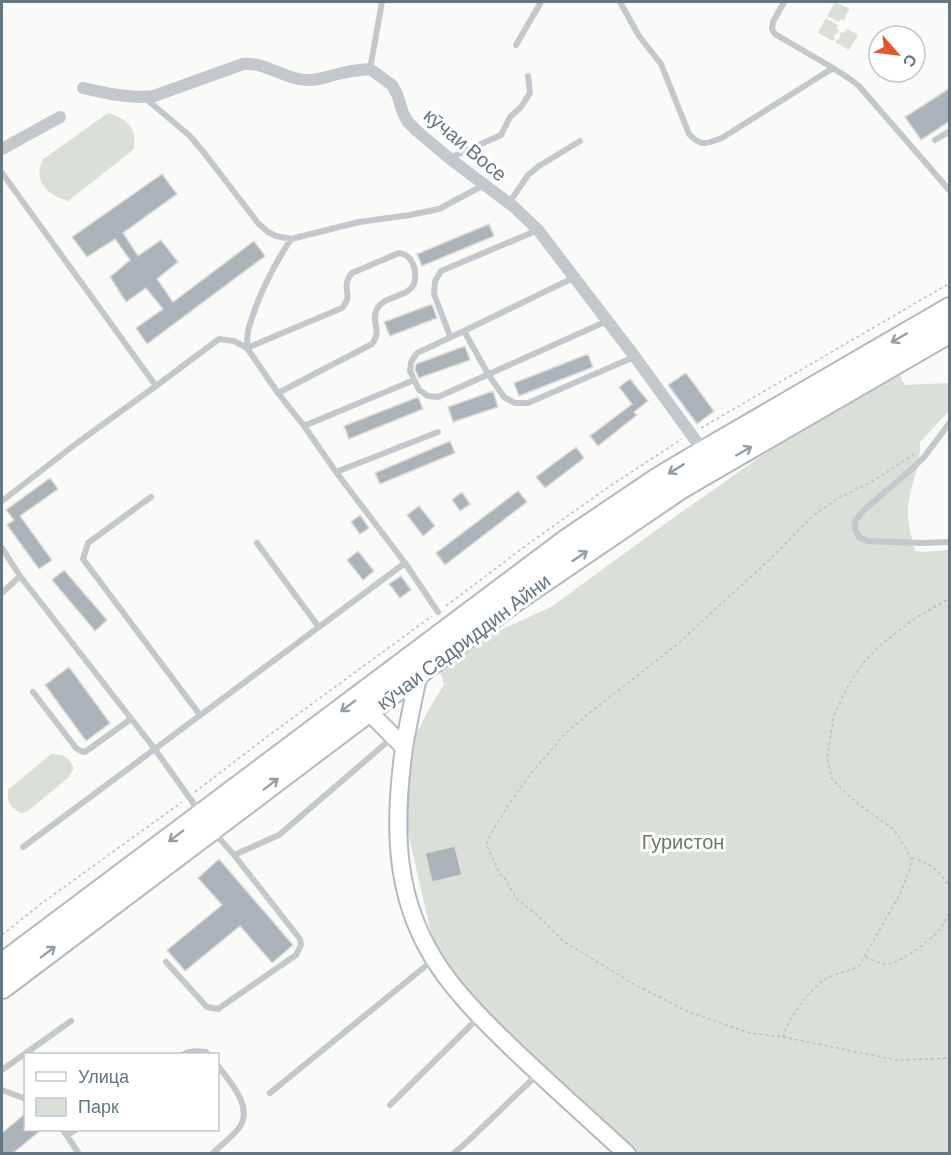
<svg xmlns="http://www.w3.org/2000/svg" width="951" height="1155" viewBox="0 0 951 1155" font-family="Barlow,sans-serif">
	<rect width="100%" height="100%" fill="#fafaf8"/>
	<path fill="#dadfd7" d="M835,2L850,9L845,16L846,17L844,20L841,19L839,22L827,16Z
		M826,18L838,25L836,28L839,30L837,34H835L834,36L835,37L833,41L818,33Z
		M847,29L858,35L849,50L835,42L837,39L839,40L841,32L845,33Z
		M108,113C127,118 139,130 133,150L68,201C47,194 34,184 42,160Z
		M893,364L905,385L949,383V411L920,442C921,465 910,485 908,508C907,522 912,538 915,551L923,552L949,550V1153H630L442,981L395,776L429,709L444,685L437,659L551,607L666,523Z
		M51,754C64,755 68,756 74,768L68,778L28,811L21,813C10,807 7,802 8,790Z"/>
	<path fill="#aab3b9" stroke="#dcdcda" stroke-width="1.5" d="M950,88V121L921,140L905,117Z
		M162,174L177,194L123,233L138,256L161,240L178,262L157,279L173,302L254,241L265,256L147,344L136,328L163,309L146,288L126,302L110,277L130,260L115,239L87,257L72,237Z
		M489,224L494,236L422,266L417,254Z
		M432,304L437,318L390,336L384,322Z
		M465,346L470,360L419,378L415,370L416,364Z
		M588,354L593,367L519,396L514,383Z
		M686,373L714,411L697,424L668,385Z
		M630,379L648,401L634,412L637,415L598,446L590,436L632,404L619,387Z
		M493,391L498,407L453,422L448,407Z
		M418,397L423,409L349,439L344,426Z
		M450,441L455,453L380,484L375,473Z
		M576,447L584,458L545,488L536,477Z
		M50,478L58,489L20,516L52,560L39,569L7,525L14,520L6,510Z
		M518,491L527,502L445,565L436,553Z
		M462,492L470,504L460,511L452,500Z
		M419,506L435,526L423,536L407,515Z
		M360,515L369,528L360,534L351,522Z
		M358,551L374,571L363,580L347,560Z
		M64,570L107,620L95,631L52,580Z
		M401,576L411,590L400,598L389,584Z
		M69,667L110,723L86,741L45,685Z
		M455,846L462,875L432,882L425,853Z
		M219,859L293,945L272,963L240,926L185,971L167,950L222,905L198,878Z
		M26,1113V1130H41L12,1154H2V1133Z"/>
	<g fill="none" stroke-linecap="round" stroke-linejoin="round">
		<g stroke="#b3babf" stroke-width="20">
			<path id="secondary" d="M419,672C414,697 408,723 404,748C399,784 396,831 401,866C412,950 458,996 516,1052C552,1086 590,1120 627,1154
				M368,711L404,747"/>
		</g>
		<g stroke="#b4b9bd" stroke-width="26">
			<path id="highway" d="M2,965L568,540L657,480L704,452L950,309
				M2,987L515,600L681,487L950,331"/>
		</g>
		<path stroke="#bbbfc2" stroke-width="1.5" stroke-dasharray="3 3" stroke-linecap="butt" d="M701,428L950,283
			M914,454L875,480L835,500L813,516L763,566L714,610L679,643L583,718L564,735L529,776L509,804L492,832L486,844L500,874L504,877L516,898L538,916L563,941L637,986L689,1012L750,1033L783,1037L896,1060L950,1058
			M446,606L528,544L610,486L682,439
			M195,792L268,736L432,616
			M912,858C929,862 943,873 950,889
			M2,935L42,903L182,802
			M866,957C873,960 882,965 889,964C902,962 933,939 941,928C944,923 947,917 950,911
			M783,1037C789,1019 797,1007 810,993C814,989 819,983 824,980C832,974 848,972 859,966L901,892L910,868L911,858L899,837L893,829L861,806L846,793L832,779L827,758L834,715L849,684L863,663L879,646L917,617L950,598"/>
		<path stroke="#c3c8cc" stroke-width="6" d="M620,2L639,36L661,64L689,134C701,147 706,144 722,138L833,68L850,79L859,86L950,191
			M784,2L773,22L772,29L775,34L833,68
			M516,45L541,2
			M370,69L382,2
			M145,98L190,136L205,154L258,223L268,232L276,236L291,239L359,222L410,215L439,209L484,185
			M935,140L950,131
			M450,158L501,135L510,117L521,107L530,93L528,76
			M2,173L156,386L219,339L234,341L247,348L278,393L304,426L336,472L405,563L438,612
			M509,203L528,175L539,166L580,141
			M607,321L438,397L428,396L419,390L410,371L411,362L417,353L464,331L488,374L504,397L515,403H528L634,357
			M464,331L575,277
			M450,336L434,294L435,281L441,271L538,230
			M278,393L372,344C383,329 370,322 377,309C383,297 400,298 409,290C419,283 416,264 408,257C405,254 403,254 399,253L352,273C339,289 355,293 342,308L247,348C247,340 247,331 250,324C259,294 274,265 291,239
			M950,422L925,456L914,467L863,511L855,521V529L859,537L867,541L921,543L950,542
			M304,426L414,380
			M336,472L438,432
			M151,497L88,543L83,559L200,715
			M2,501L77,443L156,386
			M257,543L318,626
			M2,548L20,576L154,748L199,811
			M2,593L20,576
			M33,692L76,748L81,751L85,752L131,719
			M214,832L234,855L279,835L393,737
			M23,847L405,563
			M166,962L207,1007L218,1009L296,955L301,945L300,939L234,855
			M184,1054C191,1050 199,1051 206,1052L208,1054
			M2,1070L71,1021
			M2,1090L26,1099
			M270,1093L433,960
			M390,1105L479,1017
			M63,1130L79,1154
			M67,1135L76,1130
			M212,1154C221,1145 232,1137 239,1128C254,1107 230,1082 218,1066
			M453,1154L468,1141L538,1074"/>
		<path stroke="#c3c8cc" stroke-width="12" d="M83,88C107,93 130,99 154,96L243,64C268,62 286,81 310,80C319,80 329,76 338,74C348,71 359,70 370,69L392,85L397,94L403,113L408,122L417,131L449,158L514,207L538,230L635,357L704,452
			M2,149L60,117"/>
		<use href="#secondary" stroke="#fff" stroke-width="16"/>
		<use href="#highway" stroke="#fff" stroke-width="22"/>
	</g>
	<defs><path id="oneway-shaft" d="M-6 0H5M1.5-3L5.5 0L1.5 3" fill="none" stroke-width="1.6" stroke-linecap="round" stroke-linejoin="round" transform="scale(1.5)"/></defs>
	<g stroke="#939fa8">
		<use href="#oneway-shaft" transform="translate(899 338) rotate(150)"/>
		<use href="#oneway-shaft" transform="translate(744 451) rotate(-30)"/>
		<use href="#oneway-shaft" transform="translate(676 469) rotate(149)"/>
		<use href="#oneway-shaft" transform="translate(580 556) rotate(-34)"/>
		<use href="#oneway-shaft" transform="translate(348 706) rotate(143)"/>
		<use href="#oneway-shaft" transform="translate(271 784) rotate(-37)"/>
		<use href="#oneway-shaft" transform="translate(176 836) rotate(143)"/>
		<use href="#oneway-shaft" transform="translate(48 952) rotate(-37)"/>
	</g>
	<g text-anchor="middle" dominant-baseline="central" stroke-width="6" stroke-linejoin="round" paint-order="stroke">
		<g font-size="20" fill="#657683" stroke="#fff">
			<text transform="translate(466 144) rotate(40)">кӯчаи Восе</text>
			<text transform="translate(463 641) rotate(-37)">кӯчаи Садриддин Айни</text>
		</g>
		<g font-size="20" fill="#687a64" stroke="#fff">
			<text x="683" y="841">Гуристон</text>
		</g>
	</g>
	<rect width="951" height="1155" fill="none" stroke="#657683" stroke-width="6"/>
	<rect x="24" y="1053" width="195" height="78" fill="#ffffff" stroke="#c1c8cd" stroke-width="1.5"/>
	<rect x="36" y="1072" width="30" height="9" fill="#ffffff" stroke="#c1c8cd" stroke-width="1.5"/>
	<text x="78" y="1083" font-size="18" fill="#657683">Улица</text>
	<rect x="36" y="1098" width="30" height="18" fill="#dadfd7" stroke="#c1c8cd" stroke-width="1.5"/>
	<text x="78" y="1113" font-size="18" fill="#657683">Парк</text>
	<g transform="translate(897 54) rotate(118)"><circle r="28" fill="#ffffff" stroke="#c1c8cd" stroke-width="1.5"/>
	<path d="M0-4.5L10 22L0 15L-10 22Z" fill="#e4572e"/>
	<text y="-9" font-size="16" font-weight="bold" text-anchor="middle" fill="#657683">С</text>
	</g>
</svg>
